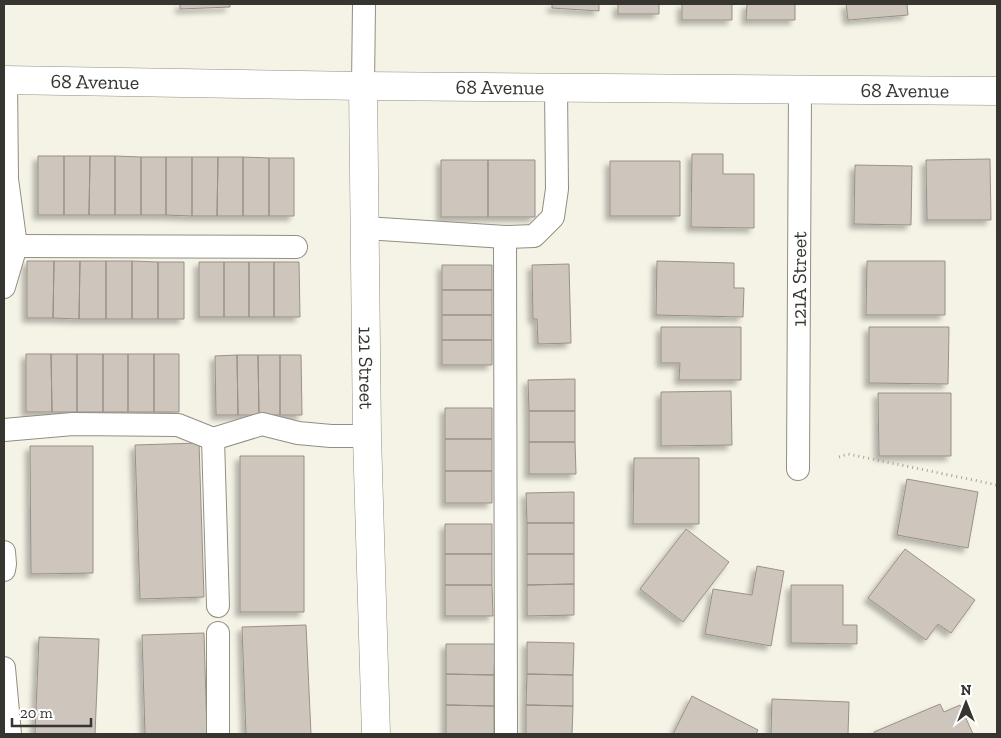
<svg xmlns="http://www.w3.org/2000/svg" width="1001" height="738" viewBox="0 0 1001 738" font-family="'Zilla Slab',serif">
	<defs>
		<filter id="shadow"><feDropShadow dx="-4.5" dy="4.5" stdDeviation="2.5" flood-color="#0004"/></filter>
	</defs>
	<rect width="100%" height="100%" fill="#f5f3e6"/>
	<path fill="#cec6bc" stroke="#999187" filter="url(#shadow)" d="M180,4H230V7L180,9Z
		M552,4H599V11L552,8Z
		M618,4H659V14H618Z
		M682,4H732V20H682Z
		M747,4H795V20H746Z
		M846,4H907L908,15L848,20Z
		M692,154H723V174H754V228L691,227Z
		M38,156H64V215H38Z
		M64,156H90L89,215H64Z
		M90,156H115V215H89Z
		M115,156L141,157V215H115Z
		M141,157H166V215H141Z
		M166,157H192V216L166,215Z
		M192,157H218L217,216H192Z
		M218,157H243V216H217Z
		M243,157L269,158V216H243Z
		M269,158H294V216H269Z
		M990,159L991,220H927L926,160Z
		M441,160H488V217H441Z
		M488,160H535V217H488Z
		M610,161H680V216H610Z
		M855,165L912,166L911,225L854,224Z
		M27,261H54L53,318H27Z
		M54,261H80L79,319L53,318Z
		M80,261H106V319H79Z
		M106,261H132V319H106Z
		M132,261L158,262V319H132Z
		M657,261L734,263V288H744L743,317L656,315Z
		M867,261H945V315H866Z
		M158,262H184V319H158Z
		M199,262H224V317H199Z
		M224,262H249V317H224Z
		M249,262H274V317H249Z
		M274,262H299L300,317H274Z
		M569,264L571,343L538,344L537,319H533L532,265Z
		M442,265H492V290H442Z
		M442,290H492V315H442Z
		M442,315H492V340H442Z
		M661,327H741V380H679L680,363H661Z
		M869,327H949L948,384L869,383Z
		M442,340H492V365H442Z
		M26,354H51L52,412H26Z
		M51,354H77V412H52Z
		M77,354H103V412H77Z
		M103,354H128V412H103Z
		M128,354H154V412H128Z
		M154,354H179V412H154Z
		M237,355L238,415H216L215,356Z
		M237,355H258L259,415H238Z
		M258,355H280V415H259Z
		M280,355H301L302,415H280Z
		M575,379V411H529L528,380Z
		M731,391L732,445L661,446V392Z
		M878,393H951V456H879Z
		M445,408H492V439H445Z
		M529,411H575V442H529Z
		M445,439H492V471H445Z
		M529,442H575L576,474H529Z
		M199,443L204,597L140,599L135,445Z
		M30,446H93V573L31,574Z
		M240,456H304V612H240Z
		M634,458H699V524H633Z
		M445,471H492V503H445Z
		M907,479L978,492L968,548L897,535Z
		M574,492V523H527L526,493Z
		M527,523H574V554H527Z
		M445,524H492V554H445Z
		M686,529L729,562L683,622L640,589Z
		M905,549L975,600L951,633L938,624L926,640L868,598Z
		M445,554H492V585H445Z
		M527,554H574V584L527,585Z
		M757,566L784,571L771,646L705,634L713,589L752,595Z
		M574,584V615L527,616V585Z
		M445,585H492L493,616H445Z
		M791,585H843V625H857V644L791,643Z
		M306,625L311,734H246L242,627Z
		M204,633L207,734H145L142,635Z
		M39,637L99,639L95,734H35Z
		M527,642L574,643L573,675L527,674Z
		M446,644H495L494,675L446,674Z
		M446,674L494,675V706L446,705Z
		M527,674L573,675V706L526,705Z
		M692,696L758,730L756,734H673Z
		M772,699L849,702L848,734H771Z
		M940,704L944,712L960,705L973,734H875L874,732Z
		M446,705L494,706V734H446Z
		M526,705L573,706L572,734H526Z"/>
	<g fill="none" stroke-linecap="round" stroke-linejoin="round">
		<g stroke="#918f83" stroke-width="24">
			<g id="minor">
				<path d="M363,86L364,4"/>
				<path d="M365,228L505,237L534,236L553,217L557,189L556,87"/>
				<path d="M505,237L506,734"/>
				<path d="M16,246L296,247"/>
				<path d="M4,287L16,246L7,179L6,80"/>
				<path d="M4,430L73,424L178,425L213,439L262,424L298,433L331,436H367"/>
				<path d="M213,439L218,606"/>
				<path id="s1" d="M798,469L800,90"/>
				<path d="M4,552L5,564L4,570"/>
				<path d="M218,633V734"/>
				<path d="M4,668L10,734"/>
			</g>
		</g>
		<g stroke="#918f83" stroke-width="29">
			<g id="tertiary">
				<path id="s2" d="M4,80L363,86L997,91"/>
				<path id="s3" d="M363,86L367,436L376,734"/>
			</g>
		</g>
		<path stroke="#a6a59b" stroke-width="3" stroke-dasharray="1 4" stroke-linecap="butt" d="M839,457L848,454L997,485"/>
		<use href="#minor" stroke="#fff" stroke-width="22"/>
		<use href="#tertiary" stroke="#fff" stroke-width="28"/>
	</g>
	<g text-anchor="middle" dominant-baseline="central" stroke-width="4.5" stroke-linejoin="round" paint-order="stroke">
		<g font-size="20" fill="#363530" stroke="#fff">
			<text stroke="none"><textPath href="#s2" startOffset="91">68 Avenue</textPath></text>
			<text stroke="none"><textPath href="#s2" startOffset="496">68 Avenue</textPath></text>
			<text stroke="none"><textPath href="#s2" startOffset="901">68 Avenue</textPath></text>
			<text stroke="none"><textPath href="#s1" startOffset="190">121A Street</textPath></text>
			<text stroke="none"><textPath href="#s3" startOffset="282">121 Street</textPath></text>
		</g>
	</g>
	<rect width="1001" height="738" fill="none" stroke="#363530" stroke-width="10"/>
	<g transform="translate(966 703)" stroke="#ffffff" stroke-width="4" paint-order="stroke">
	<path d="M0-4L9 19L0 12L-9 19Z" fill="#363530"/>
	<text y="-8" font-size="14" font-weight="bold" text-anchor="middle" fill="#363530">N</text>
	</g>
	<path d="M12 718v8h79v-8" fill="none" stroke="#363530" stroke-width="2.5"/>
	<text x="20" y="718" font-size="15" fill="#363530" stroke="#ffffff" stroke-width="4" paint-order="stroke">20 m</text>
</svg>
